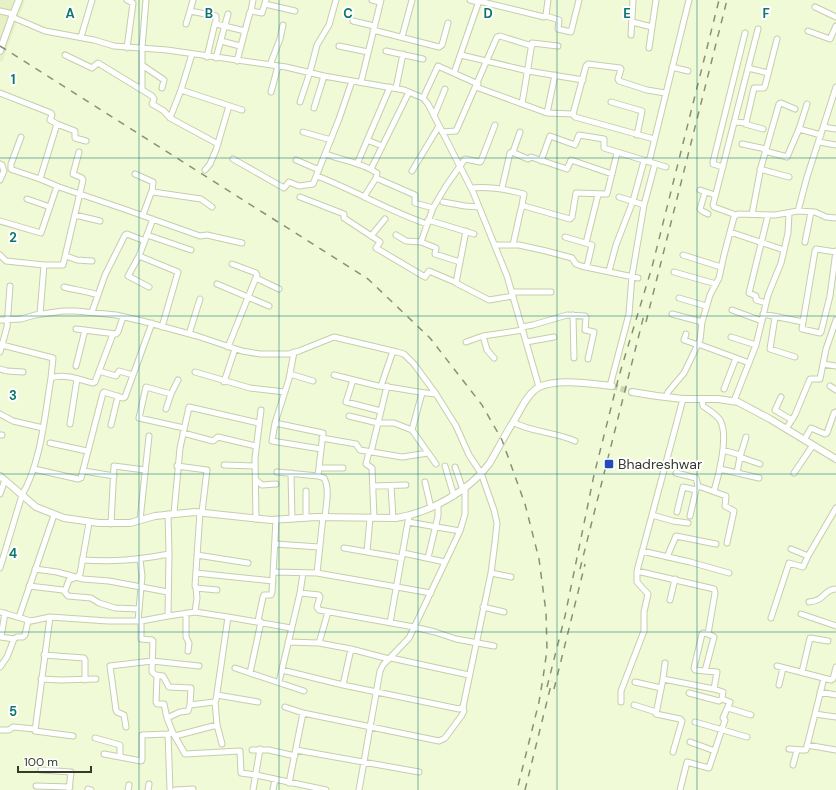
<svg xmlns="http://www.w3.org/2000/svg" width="836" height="790" viewBox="0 0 836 790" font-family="'DM Sans',sans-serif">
	<rect width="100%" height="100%" fill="#f1fad6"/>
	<path fill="#e6f1c6" d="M0,0H25L2,62L0,61Z"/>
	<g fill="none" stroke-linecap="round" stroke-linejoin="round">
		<path stroke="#ccd4b4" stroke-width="6" stroke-dasharray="6 3" stroke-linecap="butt" d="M612,386L632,392"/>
		<g stroke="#c5ceac" stroke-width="7">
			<path id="minor" d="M127,0L133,3L127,48
				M193,0L190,11L216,16V24L245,31
				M372,0L380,2
				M470,0L478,2
				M265,4L295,11
				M815,7L836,17
				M0,11L13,14
				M251,11L253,0
				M546,16L559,20L558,29L571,32L579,0
				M12,17L45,31L94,40L114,46L167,50L286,67L324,76L404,90L423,98L428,104L473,192L507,276L539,387
				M353,21L374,26
				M632,22L652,27
				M186,24L190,11
				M373,30L439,47L442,45L448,23
				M808,31L830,39L836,26
				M631,35L633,0
				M81,37L92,0
				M402,37L412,0
				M221,41L240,46
				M339,46L368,52
				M649,48L656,0
				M386,51L423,59
				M65,55L92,68L98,63L152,96L154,99L152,104L164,111L170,118L218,144
				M461,55L528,71L583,80
				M207,57L215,23
				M216,58L228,14
				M237,61L250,12L251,11L262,13L266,0
				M142,65L164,80L162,88
				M270,65L280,39L283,25
				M672,67L688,71
				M748,68L768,73
				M454,73L479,1L544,17L546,15L548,0
				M361,82L381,0
				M476,87L547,113L555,75
				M396,88L403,54
				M142,90V48L146,0
				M181,90L242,110
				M271,92L278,66
				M0,93L51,113L52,115L50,120L57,124L40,179
				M423,98L438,66L478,84
				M300,102L310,72L317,45L329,25L336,0
				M611,102L642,111L637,135
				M522,104L532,43L558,46
				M314,108L324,76
				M547,113L573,114
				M434,116L445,89
				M170,118L181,90L192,54
				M735,122L746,123L754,88H764L765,86L777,39
				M57,124L75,131V138L86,141
				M745,124L763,129
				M495,125L481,161L480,162L465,159L446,186L433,208L421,242L436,248L435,254L460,262L456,283L489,300L513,296
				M823,127L836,129
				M799,129L821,135
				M303,132L331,140
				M442,132L456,131L497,37L500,36L532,46
				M21,137L11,164V169L13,170L40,179L59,187L124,209L200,236L207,235L242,243
				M654,139L575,117L573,114L586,66L588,64L620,68L621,69L618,79L619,81L647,90L665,93
				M367,140L382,146
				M819,142L836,145
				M742,144L766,149
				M765,151L787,157L799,129L807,104
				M513,152L520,132
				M326,154C343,161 361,162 377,173L376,178L415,195V203L433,208
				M233,159L284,188L289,182L299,186L313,184L339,119L352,81
				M296,160L319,170
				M541,161L550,136L575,145L579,135L604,139V148L666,167
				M649,162L689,0
				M0,164L2,165L4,171L0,180
				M357,164L390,87
				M723,167L713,164V162L745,33
				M371,169L409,92
				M760,169L789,177
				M205,170L210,164L216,150L229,106
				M412,171L439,126
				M135,174L153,182L152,192
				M317,176C354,190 389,211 427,224
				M471,188C490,186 506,189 524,194L522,205L524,206L570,219L572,217L576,193L607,194L617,153
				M502,188L510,153L512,152L528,159L531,157L567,169L571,160L612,174
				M700,190L715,195
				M705,192L700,209L702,211L708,214
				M300,197L344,214V218L379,241L380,242L376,248L425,277L429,271L455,282
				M364,197L376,178
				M619,197L644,205
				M27,199L50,207
				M443,202L465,206L479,207
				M798,211L815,212L826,217L836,218
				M752,214L761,167L779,104L781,103L795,109
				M75,215L100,221
				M143,215L151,193L153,192L201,199L212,207
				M736,215L714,207L713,205L758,29
				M428,220L474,234
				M0,221L41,233L57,186
				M730,232L784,250
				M147,235L191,250
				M396,235L406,241L421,242
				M371,236L385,219
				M565,237L592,245L587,266
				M805,242L811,212
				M586,243L598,195
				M495,245H519L546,251L572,258L576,264L581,266L638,278
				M513,245L520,213L522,206
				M0,255L6,261L44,265H63L83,180L82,178L73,174L79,152
				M683,255L721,267
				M66,256L77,260L92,261
				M139,256L178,272L162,327
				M460,262L466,231
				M609,271L616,245L633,201L644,161
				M674,272L716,284
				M256,278L279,289
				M217,284L269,306
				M64,287C75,290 86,291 98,295
				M149,287L128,276L139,256L153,219
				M512,292H551
				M679,298L706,306
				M766,303L756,300V296L749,293L768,215
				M732,310L762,321
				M92,312L105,275L125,235L127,234L145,241
				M40,314L44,265
				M672,314L702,322
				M763,314L803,322L815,251L816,249L836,252
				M573,315L574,358
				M775,317L770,349L795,357
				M0,320L21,319L35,315L63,311H76L116,315L142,321L197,336L242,351L260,354H289L299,351L334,337L397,352L404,354L414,364L436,394L456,426L469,455L481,473L494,510L497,523L495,542L491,573L463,707L459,709L343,685L282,670
				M803,322L802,329L820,333L821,332L830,296L836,251
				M522,327L533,325L567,315L585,316L586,317L585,330L594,332L588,359
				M76,329L116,334L118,332L123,317
				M189,334L200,299
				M686,334L684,340L698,345
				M483,336L487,350L494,358
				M731,337L756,345
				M466,342L483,336L523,330
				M526,342L554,337
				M698,344L736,358
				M2,345L53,358L51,378
				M228,347L257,275L256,273L232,264
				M0,352L7,327L10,286
				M294,352L289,379L275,423L272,441L321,449
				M823,364L836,366
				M76,366L85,330
				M0,369L7,371L23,372
				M99,371L116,376L119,371L133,375
				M195,372L250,388L285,392
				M290,374L313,381
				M334,375L378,386C397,387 416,393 436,394
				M178,380L171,394L146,387L139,418L184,428
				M353,380L346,402L381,411
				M224,382L235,349
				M381,386L393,351
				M610,386L629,314L632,276L644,205L655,164
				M830,386L836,390
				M724,389L736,358L749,363
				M422,393L412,430L436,464
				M666,397L668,392L684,373L700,340L702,322L710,295L719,278L724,255L734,217L738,214L775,215L798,211L807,177L836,87
				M781,397L775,410L792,420
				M702,399L703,406C708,410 716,414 720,420C729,435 719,475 714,491
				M734,401L756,345L768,295L781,263L788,233L789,213
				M166,409L171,394
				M0,414L13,421L43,428
				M349,416L378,423H394L412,430
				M513,422C530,432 555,432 575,441
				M275,423L323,433L318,476
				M70,424L77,379
				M111,425L118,396
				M786,429L795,415L810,379H820L826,349L836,320
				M183,433L213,441L218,437L256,446
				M0,435H2
				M322,438L356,444L360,450L402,457L428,453
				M804,440L811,428L825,434L827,433L834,413L836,412
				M50,443L87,451
				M723,450L740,455
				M369,452L366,464L372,468L374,518
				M371,452L387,386
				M740,457L760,464
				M224,465L255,466
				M177,466L207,470L202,512
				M445,466L454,496
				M455,467L463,490
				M319,468H343
				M34,469L78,479L81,478L103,393L104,392L123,398L125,397L152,323
				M720,469L759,478
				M84,471L114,476
				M277,472L318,476L324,478C330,488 326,506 325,517
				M291,473L292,519
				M676,473L696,478L698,486L726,496L725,506L734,511L727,543
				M737,473L740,457L746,437
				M794,473L813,445
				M256,480L262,485L276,484
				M425,482L431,508
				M373,486L406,485
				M391,486L393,518
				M306,491V518
				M0,494L5,480
				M200,512L195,586L196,588L217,590
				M677,512L683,487L696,490L698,486
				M174,513L180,448L189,407L259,423
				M168,514L169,554L168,616
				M652,515L673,521L688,523
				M690,516L696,490
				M256,519L255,458L261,410
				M140,520L149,436
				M408,522L460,531
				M111,524L114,466L145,470
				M275,544L319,547
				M344,548L402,558
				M791,549L808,556L836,508
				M642,551L690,562L729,573
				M367,552L370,518
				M403,553L445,562
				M197,555L248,563
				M667,557L676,536L716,544
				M428,558L438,516V504
				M82,560C115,562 137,560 169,554
				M0,568L22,495C41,463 45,414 51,378C63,373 81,380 93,383L95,382L113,334
				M35,569L57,572L83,579L109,581L168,592
				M637,571L714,589L715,593L708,634L703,633L702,634L694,668L695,670L705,671
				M274,572L317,573L431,593
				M196,573L273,581
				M317,573L323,517
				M491,573L511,577
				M29,586L63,590L68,596L91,598L99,603L115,608L139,609
				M65,591L69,580L77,577L80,574L89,523
				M300,593L319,595L320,597L317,607L319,610L414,627L435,632L456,639L494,646
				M670,600L675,579
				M809,602C825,601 824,589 836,589
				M483,607L504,612
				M0,612L31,621L50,617L108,621H141L168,616L195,612L228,617L216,700L214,702L190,705L188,711L180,712L167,718L173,733L168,734L170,790
				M195,612L197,598L196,588
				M186,613V637L189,643L188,651
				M801,614L836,626
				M19,617L54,515
				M50,617L35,731L73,736
				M228,617L291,628
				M771,618L789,563L803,567L808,556
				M138,621L142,576L140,560
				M141,621V639L152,640L153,641L152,672L157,676L156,702L157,704H164L167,718
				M258,621L263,597L264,595H271L272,592L276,520
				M390,623L409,516
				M0,637L14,639
				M1,637L5,613
				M288,642L319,643L351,649L389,659
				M319,643L328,612
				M44,655L84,658L85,660V680
				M391,658L469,675
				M777,666L831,680L833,679L836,667
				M0,667L7,657L14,639L17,637H23L25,635L28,621
				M235,668L304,691
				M802,672L810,638L828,641
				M250,673L261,622
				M156,675L163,676L169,687L191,688L190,705
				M41,679L61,680L96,679
				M663,679L665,663
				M279,682L300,593L303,573
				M635,682L661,688
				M343,685L351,649
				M779,685L783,668
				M820,692L836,695
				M689,693L719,701L722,699
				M217,695L258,702
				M215,701L217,725L222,744
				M621,702V691L644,631V612L648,594L637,582V571L683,399
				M634,705L656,712
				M285,707L303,713L439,741L445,738L462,715L464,711L463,707
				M728,708L751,715
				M815,714L836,717
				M695,722L747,737
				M126,727L124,715L117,712L116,710L110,666L152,661L199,666
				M0,730H9L13,727L35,729
				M173,733L185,754L240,751L241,773L256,775L326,790
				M175,736L217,725
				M95,738L120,745V757
				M690,742L715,751
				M807,745L836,750
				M789,749L806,750L824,678
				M252,750H269L295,756
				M296,750L419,772
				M673,752L682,721L680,719L656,714L663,679L714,689L717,672L705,671L714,637L708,634
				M104,754L141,761L142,760V735L168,734
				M793,765L797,750
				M41,770L71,772L69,790
				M289,783L303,713
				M36,786L70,787
				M88,789L91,790
				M128,790L129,785
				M148,790L149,784
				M175,790L193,789
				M253,790L260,749
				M273,790L275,779
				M359,790L380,671L383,665L409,638L460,531L465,514V488
				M680,790L687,762L709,768L725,720L723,718L730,702L722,699L723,692L714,689"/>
		</g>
		<g stroke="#c5ceac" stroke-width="8">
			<path id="tertiary" d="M0,51L12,17L19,0
				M632,392L657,396L683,399H718L738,402L770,419L836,459
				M0,476L36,507L64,518L99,523H130L155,516L195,512L271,520L316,517L396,518C429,513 469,491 489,464C498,449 506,433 515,419C521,409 528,393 539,387C558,378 592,384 612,386"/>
		</g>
		<use href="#minor" stroke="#fff" stroke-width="5"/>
		<use href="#tertiary" stroke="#fff" stroke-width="6"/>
		<path stroke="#8a9078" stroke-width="1.5" stroke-dasharray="7 7" stroke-linecap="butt" d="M0,46L368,279L430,338L482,405L502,440L525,504L539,559L546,612L547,650L543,678L539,702L517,790
			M646,322L727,0
			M580,569L644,315
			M547,687L565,616L594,475L619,376L652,267L719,0
			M554,689L585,564
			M525,790L552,681"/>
	</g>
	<path fill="none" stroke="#0f766e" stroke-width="1" stroke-opacity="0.55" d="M139,0V790M279,0V790M418,0V790M557,0V790M697,0V790M0,158H836M0,316H836M0,474H836M0,632H836"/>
	<rect fill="#224cba" stroke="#fff" stroke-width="1.5" x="604" y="459" width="10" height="10" rx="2"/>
	<g text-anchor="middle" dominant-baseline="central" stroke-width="4" stroke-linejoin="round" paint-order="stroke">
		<g font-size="14" fill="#363a2c" stroke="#fff" text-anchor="start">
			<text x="618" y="464">Bhadreshwar</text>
		</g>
	</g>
	<g font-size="13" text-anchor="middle" font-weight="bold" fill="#0f766e" stroke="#fff" stroke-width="4" stroke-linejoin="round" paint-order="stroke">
		<text x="70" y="18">A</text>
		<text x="209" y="18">B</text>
		<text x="348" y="18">C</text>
		<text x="488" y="18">D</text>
		<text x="627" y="18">E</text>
		<text x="766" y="18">F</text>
		<text x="13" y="84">1</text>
		<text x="13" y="242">2</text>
		<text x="13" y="400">3</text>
		<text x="13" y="558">4</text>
		<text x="13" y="716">5</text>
	</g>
	<path d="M18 766v6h73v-6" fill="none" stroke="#363a2c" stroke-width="2"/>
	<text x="24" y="766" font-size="12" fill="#363a2c" stroke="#ffffff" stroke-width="3" paint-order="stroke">100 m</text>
</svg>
